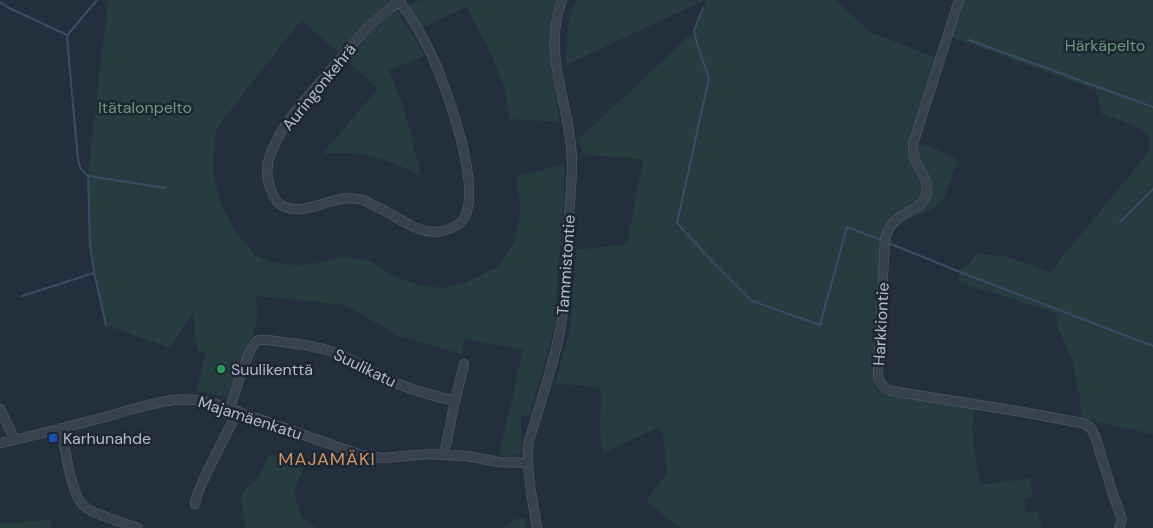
<svg xmlns="http://www.w3.org/2000/svg" width="1153" height="528" viewBox="0 0 1153 528" font-family="'DM Sans',sans-serif">
	<rect width="100%" height="100%" fill="#242f3e"/>
	<path fill="#263c3f" d="M108,0H391L377,12L338,52L301,20L217,128L215,144L213,171L221,203L236,232L256,256L275,263L297,265L319,263L344,256L371,261L391,275L415,284L441,288L465,283L497,267L515,242L520,210L517,176L565,164L564,196L554,330L529,416L521,415L522,451L520,454L510,456L499,455L523,350L465,339L461,354L399,336L345,305L256,296L258,315L252,338L248,344L242,359L230,396L227,398L196,390L206,354L197,350L193,313L170,348L106,325L90,245L88,176Z
		M426,0H556C553,14 550,29 550,43C550,69 556,96 560,122L510,119L504,88L493,58L467,7L421,28L409,6L417,1Z
		M576,0H705L566,65C566,42 567,21 576,0Z
		M706,0H835L872,33L937,58L926,85L910,142L931,147L957,159L956,165L944,198L936,207L898,224L891,235L892,244L881,240L874,379L875,386L879,392L940,404L974,408L972,431L980,485L1030,478L1033,496L1024,500L1026,512L1038,511L1042,528H680L646,501L667,473L662,431L659,427L603,453L600,433L601,388L555,383L568,336L571,317L576,250L627,244L643,159L583,155L579,139L694,31Z
		M963,0H1153V434L1081,419L1080,398L1073,363L1057,325L1056,313L958,282L960,272L978,253L1008,257L1050,272L1147,154L1151,141L1146,132L1130,124L1102,114L1096,90L951,37L960,16Z
		M397,10L425,56L389,70L404,108L421,176C391,160 356,148 321,155L378,89L348,61L371,32Z
		M269,454L303,468L294,492L302,518L316,528H245L241,494L259,476Z
		M522,518H525L527,528H502L516,519Z
		M50,520L51,528H0V522L3,523Z"/>
	<g fill="none" stroke-linecap="round" stroke-linejoin="round">
		<path stroke="#394c67" stroke-width="2" d="M97,0L69,33L67,38L78,160L81,169L88,176L90,244L94,272L106,325
			M0,2L9,8L67,35
			M703,8L694,31L697,44L709,78L677,223L711,260L752,301L820,325L847,227L881,240
			M969,40L1153,107
			M89,176L165,188
			M1120,222L1153,189
			M891,244L960,272L1153,346
			M22,296L94,273"/>
		<g stroke="#565f6c" stroke-width="10">
			<path id="minor" d="M959,0L913,144C913,150 913,155 915,160C919,170 927,177 927,189C927,208 906,210 895,221C890,225 888,231 885,238L878,375C880,384 882,387 891,391L1017,411L1082,423L1090,427L1095,436L1112,491L1122,520L1119,528
				M399,1C412,18 422,35 431,54C446,85 481,184 465,216C461,226 447,231 436,232C418,232 403,221 387,212C379,208 371,204 363,200C358,199 353,198 348,198C327,199 306,215 285,207C277,204 273,197 271,190C266,178 266,165 271,153C282,124 304,100 324,78C339,60 354,43 369,26L399,1L401,0
				M455,401L464,364
				M230,408C234,397 248,347 257,341C260,339 265,340 268,340C290,343 313,345 333,352C352,358 368,370 385,378C407,389 431,395 455,401L444,455
				M0,409L15,440
				M61,428C65,446 71,496 84,506C95,515 123,523 138,528
				M0,443C38,435 75,425 112,415C148,406 175,393 213,403L361,455L383,458L428,454L444,455L466,456L499,462L528,463
				M195,504L197,495L207,472L238,411
				M537,528C533,502 525,467 529,441C539,406 552,371 559,335C566,302 566,267 568,233C569,209 572,185 572,161C571,104 541,57 562,0"/>
		</g>
		<use href="#minor" stroke="#38414e" stroke-width="9"/>
	</g>
	<circle fill="#2e9e5b" stroke="#1d2633" stroke-width="2" cx="221" cy="369" r="5"/>
	<rect fill="#1a4fb4" stroke="#1d2633" stroke-width="2" x="48" y="433" width="10" height="10" rx="2.5"/>
	<g text-anchor="middle" dominant-baseline="central" stroke-width="5" stroke-linejoin="round" paint-order="stroke">
		<g font-size="16" fill="#6b9a76" stroke="#1d2633">
			<text x="1105" y="45">Härkäpelto</text>
			<text x="145" y="107">Itätalonpelto</text>
		</g>
		<g font-size="16" fill="#b4bcc9" stroke="#1d2633">
			<text transform="translate(319 87) rotate(-51)">Auringonkehrä</text>
			<text transform="translate(566 265) rotate(-86)">Tammistontie</text>
			<text transform="translate(881 324) rotate(-87)">Harkkiontie</text>
			<text transform="translate(365 368) rotate(26)">Suulikatu</text>
			<text transform="translate(250 418) rotate(18)">Majamäenkatu</text>
		</g>
		<g font-size="16" fill="#b4bcc9" stroke="#1d2633" text-anchor="start">
			<text x="231" y="369">Suulikenttä</text>
			<text x="63" y="438">Karhunahde</text>
		</g>
		<g font-size="18" letter-spacing="1" fill="#d59563" stroke="#1d2633">
			<text x="327" y="459">MAJAMÄKI</text>
		</g>
	</g>
</svg>
